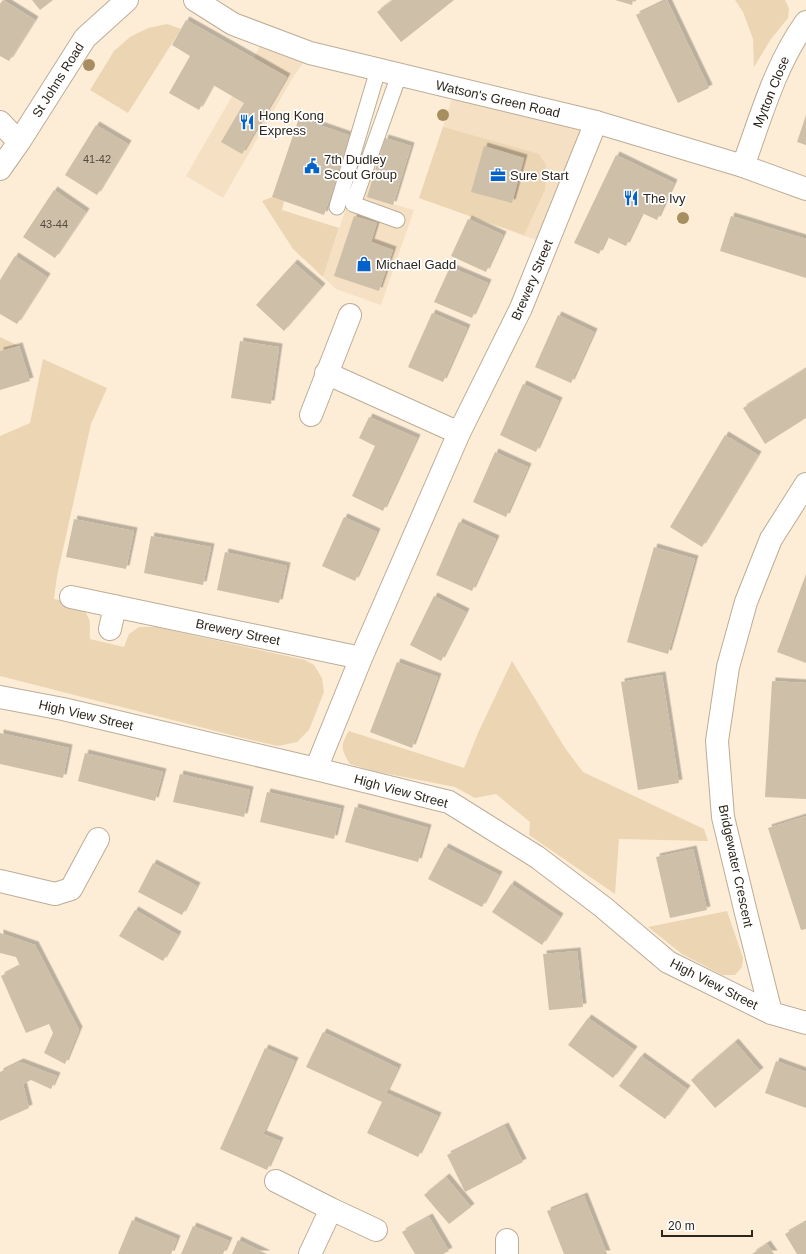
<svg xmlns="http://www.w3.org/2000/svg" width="806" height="1254" viewBox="0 0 806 1254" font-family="Helvetica,sans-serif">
	<defs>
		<filter id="shadow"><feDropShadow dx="3.5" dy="-3.5" stdDeviation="0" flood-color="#0004"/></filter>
	</defs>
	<rect width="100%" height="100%" fill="#fdedd6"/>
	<path fill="#f5e0c3" d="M265,36L310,53L292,79L223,198L186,176L254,58Z
		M389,73L408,77L385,138L368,197L414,210L381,305L336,289L323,277L379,110Z
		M455,88L596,122L547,244L419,198L443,127Z"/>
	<path fill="#ecd5b3" d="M735,0H785L789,8L788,18L771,39L754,67L753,39L743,12Z
		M167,24L181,29L128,113L90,90L114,51L130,37L148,28Z
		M443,127L539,154L546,165L545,190L524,235L419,198Z
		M272,197L284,201L282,210L339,228L323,277L293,249L262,201Z
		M0,337L19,346L0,351Z
		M43,359L107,388L91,424L57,576L54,599C68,602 83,603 89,619C91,625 89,633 90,639L124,647L129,634L139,627H156L305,660L314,665L322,678L324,692L309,730L297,742L278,746L247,739L0,676V436L30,423Z
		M512,661L565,748L583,772L704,829L708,841L619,839L615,894L529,835L530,822L496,794L475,798L455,787L373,771L350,764C341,749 340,746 349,731L464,768L478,733Z
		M727,911L743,958L742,967L735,975H722L682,954L648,927Z"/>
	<path fill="#cebfa9" filter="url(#shadow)" d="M3,0L35,20L9,61L0,56V4Z
		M32,0H53L40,10Z
		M393,0H454L401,42L377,12Z
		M615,0H633L632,5Z
		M667,0L709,88L678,103L636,15Z
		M186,20L287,77L242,154L221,142L244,103L213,85L199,110L169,93L190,56L172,45Z
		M806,115V145L797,142Z
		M299,118L351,136L324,215L272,197Z
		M96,125L128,144L97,195L65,175Z
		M385,138L411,146L393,205L367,197Z
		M484,146L524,158L512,203L471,192Z
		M616,155L674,183L657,220L642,213L626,246L607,237L599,254L574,243Z
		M54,190L86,212L55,258L23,237Z
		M354,216L377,223L371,242L393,250L379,291L334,276Z
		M731,216L806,239V278L720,251Z
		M468,219L503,235L486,272L451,256Z
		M15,256L47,277L17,324L0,314V280Z
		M294,263L322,287L284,331L256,305Z
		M450,267L488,283L472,318L434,302Z
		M432,313L467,328L443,382L408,367Z
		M558,315L594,332L571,383L535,367Z
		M240,341L279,347L271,404L231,398Z
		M19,346L30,381L0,390V351Z
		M806,369V418L765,444L743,408Z
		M523,384L559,401L536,452L500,435Z
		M369,417L417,438L383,511L352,496L375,446L359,438Z
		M725,435L758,455L702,547L670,527Z
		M495,452L528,467L506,517L473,502Z
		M344,517L377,532L355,581L322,566Z
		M74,519L134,531L126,569L66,557Z
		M459,522L496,539L472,591L436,575Z
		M151,536L211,547L203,585L144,573Z
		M654,547L695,559L668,654L627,642Z
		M225,552L287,566L279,603L217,590Z
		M806,574V663L777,652Z
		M434,596L466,612L441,661L410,645Z
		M397,662L438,677L412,748L370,732Z
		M662,675L679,783L638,790L621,682Z
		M772,681L806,683V799L765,797Z
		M0,733L69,748L63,778L0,764Z
		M85,753L163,772L155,801L78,781Z
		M180,774L250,790L244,817L173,802Z
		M267,792L341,809L334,839L260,822Z
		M355,807L428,828L418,862L345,842Z
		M806,816V929L801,930L768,828Z
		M445,847L499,875L482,907L428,879Z
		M693,849L707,910L670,918L656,857Z
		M153,863L197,886L182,915L138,892Z
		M511,884L560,917L542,945L492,912Z
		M135,910L178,935L163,961L119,936Z
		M0,933L35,945L79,1030L65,1064L44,1053L53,1033L49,1024L26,1033L1,976L20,966L16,957L0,953Z
		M577,951L583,1007L549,1010L543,954Z
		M588,1018L634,1050L613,1078L568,1045Z
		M323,1032L398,1068L386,1093L438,1116L418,1157L367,1133L382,1102L306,1067Z
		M735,1042L760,1071L715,1108L691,1080Z
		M265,1048L295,1061L263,1134L280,1141L267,1170L220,1149Z
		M641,1056L687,1089L665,1119L619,1086Z
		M776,1061L806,1072V1108L765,1093Z
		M20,1062L57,1076L51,1089L31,1080L23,1084L29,1108L0,1121V1072Z
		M505,1126L523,1162L465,1192L447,1155Z
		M446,1177L471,1207L449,1224L424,1195Z
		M584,1196L607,1254H564L547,1211Z
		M429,1217L449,1251L443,1254H415L402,1232Z
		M132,1220L177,1239L171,1254H118Z
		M806,1222V1254H797L785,1234Z
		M193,1226L229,1241L223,1254H181Z
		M238,1240L267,1254H232Z
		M767,1244L774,1254H752Z"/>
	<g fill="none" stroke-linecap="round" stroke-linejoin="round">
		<g stroke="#bcad97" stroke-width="17">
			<path id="service" d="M337,207L378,70
				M397,220L353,204L399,75"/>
		</g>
		<g stroke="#bcad97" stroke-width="24">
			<path id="minor" d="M0,122L19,142
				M743,166C761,117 775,65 806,22
				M0,169L19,142L85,38L127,0
				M326,373L459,433
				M311,415L350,315
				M71,597L361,658
				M110,629L115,606
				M0,697L63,709L316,769L449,802L537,857L603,907L668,962L771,1013L806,1023
				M316,769L361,658L459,433L521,308L596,122
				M0,881L55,894L71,889L98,839
				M771,1013L746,913L723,817L717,741L728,667L746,602L771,539L806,484
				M276,1181L331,1209L376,1230
				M507,1240V1254
				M310,1254L331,1209"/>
		</g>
		<g stroke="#bcad97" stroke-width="24">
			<path id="tertiary" d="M195,0L233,24L310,53L596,122L743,166L806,189"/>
		</g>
		<use href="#service" stroke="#fff" stroke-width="15"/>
		<use href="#minor" stroke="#fff" stroke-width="22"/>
		<use href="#tertiary" stroke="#fff" stroke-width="22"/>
	</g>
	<g fill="#a78e61">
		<circle cx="89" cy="65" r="6"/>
		<circle cx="443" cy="115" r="6"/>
		<circle cx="683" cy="218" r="6"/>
	</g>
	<defs>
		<g id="restaurant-bare" transform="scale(1.2)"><path d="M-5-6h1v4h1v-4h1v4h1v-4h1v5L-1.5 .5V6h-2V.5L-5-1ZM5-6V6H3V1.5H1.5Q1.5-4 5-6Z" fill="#0662cb" stroke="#fff" stroke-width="2.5" paint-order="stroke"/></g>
		<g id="civic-bare" transform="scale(1.2)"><path d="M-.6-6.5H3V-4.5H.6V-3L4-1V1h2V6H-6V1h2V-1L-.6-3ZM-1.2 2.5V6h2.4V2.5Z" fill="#0662cb" stroke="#fff" stroke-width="2.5" paint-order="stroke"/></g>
		<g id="office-bare" transform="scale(1.2)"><path d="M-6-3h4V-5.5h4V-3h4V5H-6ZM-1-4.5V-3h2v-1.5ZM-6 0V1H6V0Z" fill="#0662cb" stroke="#fff" stroke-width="2.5" paint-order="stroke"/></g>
		<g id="shop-bare" transform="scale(1.2)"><path d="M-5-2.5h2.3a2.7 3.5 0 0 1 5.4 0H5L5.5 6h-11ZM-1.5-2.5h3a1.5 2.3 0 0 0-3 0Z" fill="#0662cb" stroke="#fff" stroke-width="2.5" paint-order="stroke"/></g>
	</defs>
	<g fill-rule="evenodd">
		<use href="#restaurant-bare" x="247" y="122"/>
		<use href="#civic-bare" x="312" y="166"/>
		<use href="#office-bare" x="498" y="175"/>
		<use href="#restaurant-bare" x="631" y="198"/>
		<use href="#shop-bare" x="364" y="264"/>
	</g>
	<g text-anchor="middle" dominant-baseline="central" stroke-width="3.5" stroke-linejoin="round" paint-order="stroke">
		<g font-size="11" fill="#544c40">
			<text x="97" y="159">41-42</text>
			<text x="54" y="224">43-44</text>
		</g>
		<g font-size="13" fill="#2c261d" stroke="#fff">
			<text transform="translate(58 80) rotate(-58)">St Johns Road</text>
			<text transform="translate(771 92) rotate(-68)">Mytton Close</text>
			<text transform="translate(498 99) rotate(13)">Watson's Green Road</text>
			<text transform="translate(532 280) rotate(-67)">Brewery Street</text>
			<text transform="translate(238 632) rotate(12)">Brewery Street</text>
			<text transform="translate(86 715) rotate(13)">High View Street</text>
			<text transform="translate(401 791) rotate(15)">High View Street</text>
			<text transform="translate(736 866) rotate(78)">Bridgewater Crescent</text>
			<text transform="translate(714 984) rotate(27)">High View Street</text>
		</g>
		<g font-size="13" fill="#2c261d" stroke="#fff" text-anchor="start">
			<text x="259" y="115">Hong Kong<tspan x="259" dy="15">Express</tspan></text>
			<text x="324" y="159">7th Dudley<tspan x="324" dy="15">Scout Group</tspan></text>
			<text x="510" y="175">Sure Start</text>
			<text x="643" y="198">The Ivy</text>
			<text x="376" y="264">Michael Gadd</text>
		</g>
	</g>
	<path d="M662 1230v6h90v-6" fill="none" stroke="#2c261d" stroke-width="2"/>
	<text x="668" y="1230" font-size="12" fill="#2c261d" stroke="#ffffff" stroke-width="3" paint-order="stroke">20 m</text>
</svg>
